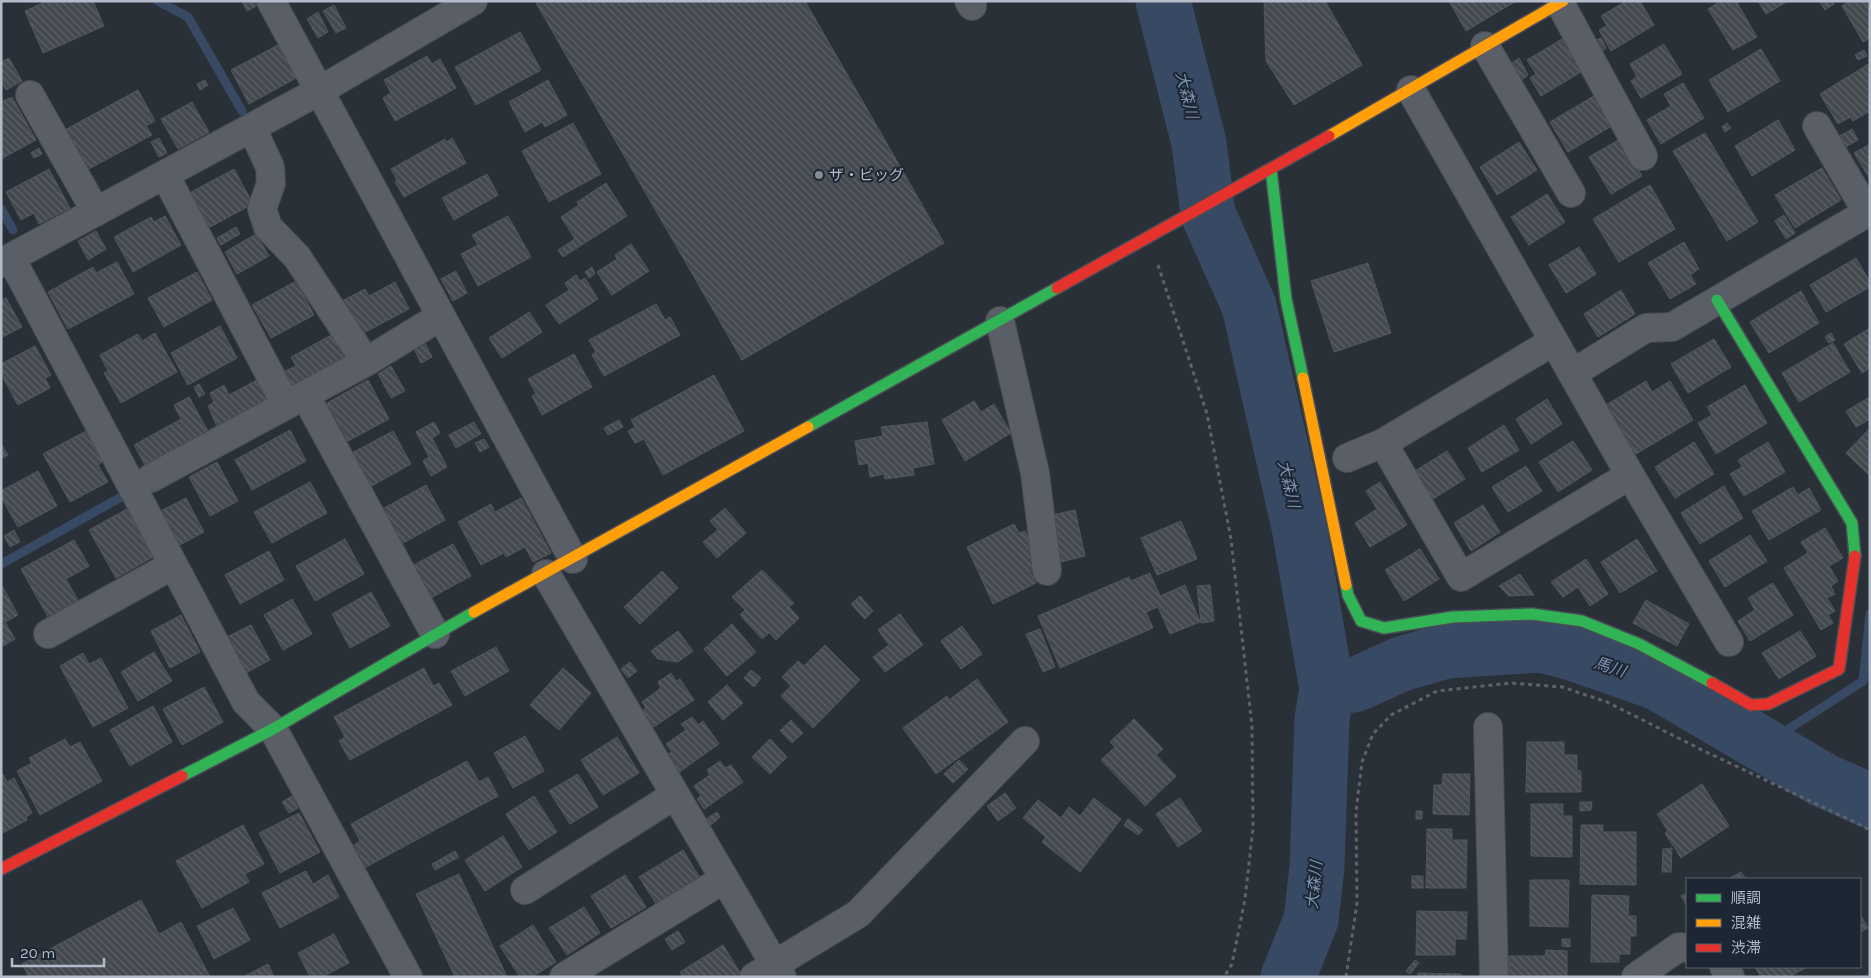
<svg xmlns="http://www.w3.org/2000/svg" width="1871" height="978" viewBox="0 0 1871 978" font-family="Karla,'Noto Sans JP',sans-serif">
	<defs>
		<pattern id="building-back-hatch" width="6" height="6" patternUnits="userSpaceOnUse" patternTransform="scale(1.25)"><rect width="6" height="6" fill="#444950"/><path d="M-1 5l2 2M0 0l6 6M5-1l2 2" fill="none" stroke="#5d6168"/></pattern>
	</defs>
	<rect width="100%" height="100%" fill="#2a3038"/>
	<g fill="none" stroke-linecap="round" stroke-linejoin="round">
		<path stroke="#384963" stroke-width="9" d="M158,1L188,17L242,111
			M1,209L13,230
			M1,564L123,496
			M1764,745L1863,681L1870,614"/>
		<path stroke="#384963" stroke-width="55" d="M1163,1L1199,143L1208,214L1249,306L1299,527L1327,689L1322,719L1317,867L1311,920L1288,977
			M1327,689L1357,684L1401,664L1446,651L1541,645L1575,654L1658,683L1823,780L1870,801"/>
	</g>
	<path fill="url(#building-back-hatch)" stroke="#52575f" d="M47,1H93L104,26L43,53L25,11Z
		M242,1H256L258,5L247,11Z
		M539,1H805L944,243L742,360L536,3Z
		M1264,1H1325L1362,65L1294,105L1266,61Z
		M1449,1H1516L1466,31Z
		M1626,1H1640L1654,25L1611,51L1599,30L1607,26L1601,16Z
		M1721,1H1736L1757,37L1733,50L1708,9Z
		M1758,1H1788L1766,14Z
		M1819,1H1832L1834,4L1825,10Z
		M1850,1H1870V38L1863,42L1842,6Z
		M334,5L346,28L336,33L323,11Z
		M318,12L328,32L318,38L307,19Z
		M520,32L541,70L476,105L455,67Z
		M1601,38L1606,48L1601,52L1594,41Z
		M1562,39L1581,72L1541,96L1530,78L1536,74L1527,60Z
		M1664,44L1682,74L1641,98L1631,81L1637,77L1630,64Z
		M278,45L296,78L249,104L231,70Z
		M1761,49L1780,81L1728,112L1709,80Z
		M1864,50L1867,56L1858,60L1855,55Z
		M427,56L432,64L440,59L456,88L395,121L383,98L391,93L384,80Z
		M9,58L22,81L6,90L1,81V62Z
		M1519,58L1528,75L1522,80L1512,63Z
		M1870,63V111L1853,121L1850,117L1838,124L1820,94Z
		M205,80L208,85L200,90L197,84Z
		M548,80L567,115L545,127L542,122L525,132L509,102Z
		M1683,83L1704,118L1661,144L1647,120L1671,106L1664,94Z
		M138,90L155,121L146,126L152,135L85,171L63,131Z
		M1597,94L1615,124L1568,152L1550,122Z
		M12,97L36,140L1,159V102Z
		M192,102L209,132L178,149L161,119Z
		M1778,120L1795,150L1752,176L1735,146Z
		M573,123L601,174L549,202L522,151Z
		M1727,123L1731,128L1725,132L1722,127Z
		M1852,129L1858,140L1842,149L1836,138Z
		M1705,133L1758,222L1727,241L1673,151Z
		M159,138L167,153L159,157L151,142Z
		M452,138L466,163L404,197L395,182L397,180L391,169L445,139L447,142Z
		M1620,139L1642,176L1611,194L1589,157Z
		M1519,142L1537,170L1497,195L1480,167Z
		M1870,144V179L1854,153Z
		M39,148L42,154L34,158L31,153Z
		M1822,168L1841,200L1795,228L1775,195Z
		M49,169L70,208L39,224L34,213L21,220L6,192Z
		M234,169L253,204L210,227L191,192Z
		M487,174L498,195L454,220L442,198Z
		M606,183L627,216L563,257L558,250L575,239L561,217L579,205L577,202Z
		M1650,185L1675,229L1619,262L1593,219Z
		M1547,194L1565,222L1529,245L1511,217Z
		M1784,215L1795,233L1786,239L1775,221Z
		M165,216L181,245L133,272L114,237L151,217L154,222Z
		M508,216L531,257L478,286L461,254L478,245L472,235Z
		M236,227L240,234L221,245L217,238Z
		M96,231L106,249L88,260L78,241Z
		M256,234L269,256L237,274L225,252Z
		M1684,242L1699,269L1690,275L1696,284L1670,299L1648,263Z
		M631,244L649,271L612,295L597,272L617,259L615,255Z
		M1579,247L1596,274L1566,293L1549,265Z
		M1856,258L1870,282V287L1826,312L1810,285Z
		M117,262L134,294L68,329L48,292L93,267L96,273Z
		M1368,263L1391,333L1334,352L1311,281Z
		M592,267L595,274L589,278L585,272Z
		M456,271L467,293L453,301L441,279Z
		M197,272L212,300L164,327L148,298Z
		M576,275L580,281L585,278L598,299L559,324L546,305L569,290L565,283Z
		M296,281L314,315L271,338L252,305Z
		M395,282L409,309L356,337L338,303L365,289L369,296Z
		M1621,290L1635,314L1598,337L1584,314Z
		M1801,291L1819,323L1769,353L1750,322Z
		M6,298L22,327L1,338V300Z
		M656,304L665,320L670,317L680,335L604,376L592,355L596,352L589,340Z
		M529,312L542,332L502,358L489,338Z
		M220,326L237,358L188,385L171,353Z
		M1870,328V368L1862,373L1844,344Z
		M155,333L177,372L121,403L104,373L108,371L100,355L138,334L142,341Z
		M335,333L350,361L294,391L283,372L296,366L291,357Z
		M1831,333L1835,340L1829,343L1825,337Z
		M423,339L432,357L421,363L412,345Z
		M1714,339L1731,367L1688,393L1671,364Z
		M1833,343L1850,372L1799,402L1782,373Z
		M35,346L51,375L45,378L50,388L18,405L1,374V364Z
		M574,354L592,387L542,415L532,396L536,394L528,379Z
		M391,366L405,391L391,398L378,374Z
		M266,375L279,399L218,429L208,406L214,402L210,393L224,385L229,395Z
		M714,375L744,431L663,475L644,439L635,443L628,431L635,427L631,420Z
		M368,380L389,419L348,441L327,403Z
		M1646,381L1652,392L1670,381L1693,420L1636,454L1606,405Z
		M199,384L205,394L199,397L194,387Z
		M1745,385L1767,423L1716,454L1698,423L1712,415L1707,407Z
		M189,397L210,435L147,469L134,445L181,419L174,405Z
		M1870,397V419L1856,427L1846,411Z
		M1547,399L1562,424L1531,444L1516,419Z
		M974,401L981,412L994,404L1011,433L965,461L942,420Z
		M619,420L623,427L608,435L604,428Z
		M434,422L440,433L432,438L447,467L431,476L423,461L429,457L416,432Z
		M474,422L481,434L456,448L449,435Z
		M927,422L934,464L913,468L914,475L885,479L884,474L870,477L868,463L859,465L855,441L883,436L881,427Z
		M1504,425L1519,450L1482,472L1468,448Z
		M1870,428V476L1846,453Z
		M290,430L306,461L252,490L235,460Z
		M86,431L102,462L98,465L108,482L70,502L43,454Z
		M393,431L411,464L368,488L350,454Z
		M484,439L489,447L480,452L475,443Z
		M1573,441L1592,470L1558,492L1539,462Z
		M1694,442L1714,474L1675,498L1655,467Z
		M1768,442L1785,472L1744,496L1730,474L1742,467L1738,460Z
		M1,444L8,455L1,459Z
		M1447,451L1465,479L1433,499L1415,471Z
		M217,462L238,501L210,516L189,477Z
		M1526,466L1542,491L1508,512L1492,487Z
		M38,471L57,506L18,527L1,497V491Z
		M310,482L327,513L272,543L254,512Z
		M1380,482L1407,525L1370,547L1355,523L1377,509L1366,491Z
		M426,485L445,520L396,547L377,512Z
		M1724,486L1743,518L1700,544L1681,513Z
		M1793,487L1798,495L1809,488L1821,510L1769,540L1752,511Z
		M186,498L204,532L176,547L157,513Z
		M521,498L551,553L533,562L525,547L506,557L504,553L481,565L458,522L491,504L495,512Z
		M1483,505L1500,532L1471,551L1454,523Z
		M725,508L746,533L717,558L703,542L718,530L710,521Z
		M127,509L153,557L116,578L89,530Z
		M1075,510L1085,556L1057,563L1047,516Z
		M1181,521L1197,559L1157,575L1141,538Z
		M1014,524L1019,533L1025,531L1041,566L1030,572L1036,583L993,604L967,547Z
		M1825,528L1843,558L1829,566L1838,581L1831,586L1835,594L1827,598L1835,611L1828,615L1833,623L1821,630L1784,568L1808,553L1801,542Z
		M14,530L20,542L10,547L4,536Z
		M1750,535L1767,561L1725,587L1709,561Z
		M345,539L364,574L315,601L296,566Z
		M1637,539L1657,571L1620,593L1601,562Z
		M74,540L89,566L66,579L81,606L51,622L21,569Z
		M453,544L471,576L425,601L408,568Z
		M1420,549L1439,579L1404,601L1385,570Z
		M269,551L284,580L240,604L225,575Z
		M1586,559L1608,594L1590,606L1578,587L1563,597L1551,582Z
		M762,570L794,603L789,607L799,618L776,640L769,633L762,639L740,615L745,610L732,597Z
		M662,571L678,588L640,624L624,607Z
		M1150,573L1160,596L1185,585L1200,622L1170,634L1158,607L1146,612L1153,628L1060,668L1038,616L1129,577L1131,581Z
		M1520,574L1534,595L1509,596L1499,586Z
		M1773,583L1793,615L1750,641L1738,621L1755,610L1748,598Z
		M1,584L18,615L5,622L15,639L1,647Z
		M1210,585L1214,621L1201,623L1197,586Z
		M371,592L390,626L350,648L332,614Z
		M860,596L873,611L865,619L851,604Z
		M292,599L312,634L283,650L264,615Z
		M1646,600L1689,624L1677,646L1633,623Z
		M900,614L923,645L885,672L873,657L889,645L878,630Z
		M181,615L200,652L170,668L151,631Z
		M732,624L756,652L727,676L704,649Z
		M251,625L270,660L244,674L225,638Z
		M962,626L982,654L961,669L941,641Z
		M1040,629L1055,667L1043,672L1026,634Z
		M678,631L693,651L678,662L658,659L651,651Z
		M1800,631L1816,656L1779,679L1762,653Z
		M825,645L860,680L813,728L781,696L791,686L782,677L798,661L804,666Z
		M496,647L509,671L465,696L451,671Z
		M154,652L172,681L138,701L121,672Z
		M83,653L89,664L101,658L128,708L93,727L60,666Z
		M630,662L637,671L628,678L621,669Z
		M424,668L433,686L439,683L452,705L350,760L339,741L345,737L334,717Z
		M563,668L591,693L559,730L530,705Z
		M751,670L761,678L754,687L744,678Z
		M671,673L676,681L680,679L694,700L652,728L641,712L646,708L642,702L661,688L658,682Z
		M977,679L1008,722L936,774L903,728L947,696L949,700Z
		M727,685L743,703L723,720L708,702Z
		M204,687L223,722L182,745L163,709Z
		M153,706L172,742L130,766L110,730Z
		M692,717L698,725L703,721L719,744L678,773L666,755L672,752L666,744L686,730L681,724Z
		M1134,719L1163,749L1156,755L1176,776L1145,806L1101,760L1115,747L1110,742Z
		M791,720L803,733L792,743L780,731Z
		M525,736L544,771L513,788L494,753Z
		M617,737L639,773L603,795L581,760Z
		M65,739L70,747L80,742L102,781L40,815L17,771L32,763L29,758Z
		M770,739L787,757L770,774L752,757Z
		M1527,742H1564V755H1577V771H1581V792H1526Z
		M959,760L968,769L953,783L944,774Z
		M467,761L479,782L488,777L498,796L366,867L354,845L360,841L351,824Z
		M720,761L725,768L731,765L743,782L704,809L697,799L701,796L694,786L710,775L707,770Z
		M3,774L7,782L14,778L32,813L26,817L27,820L1,834V775Z
		M578,774L598,807L570,824L549,791Z
		M1443,774H1470L1469,815L1433,814L1434,785H1442Z
		M1702,784L1729,826L1681,858L1665,833L1668,831L1657,814Z
		M1005,793L1016,808L998,821L987,806Z
		M292,796L298,808L289,813L282,802Z
		M534,796L557,832L529,850L506,814Z
		M1094,798L1121,819L1080,872L1042,842L1046,837L1023,818L1038,800L1061,818L1069,807L1080,816Z
		M1180,798L1202,831L1178,847L1156,814Z
		M1580,802H1592L1591,810L1580,811Z
		M1531,804H1563V816H1572V857L1531,856Z
		M1416,811H1422V819H1416Z
		M717,812L720,817L711,825L706,819Z
		M299,813L320,852L280,873L259,833Z
		M1128,819L1143,830L1138,835L1124,825Z
		M243,825L264,864L245,874L249,882L202,908L176,861Z
		M1581,825H1603V832H1636V885L1580,884Z
		M1427,829H1452V840H1467L1466,888H1426Z
		M503,836L522,867L485,891L465,860Z
		M1672,848L1671,872H1662L1663,849Z
		M683,850L701,880L658,907L639,877Z
		M455,851L459,857L435,870L432,864Z
		M306,871L313,884L328,875L339,897L280,928L262,893Z
		M1741,872L1746,879H1728Z
		M459,874L507,977H455L416,894Z
		M625,875L646,907L611,928L591,896Z
		M1412,876H1423V888H1412Z
		M1530,880H1569L1568,927L1530,926Z
		M1687,893V907L1681,896Z
		M1592,895L1629,896L1628,916H1636V936H1630V954H1619V962H1591Z
		M141,900L159,934L181,922L210,977H29L22,964Z
		M584,907L600,933L567,955L549,928Z
		M233,908L250,940L214,959L197,926Z
		M1417,911L1467,912L1466,939H1455V955H1416Z
		M1860,914L1868,928L1860,932Z
		M533,925L556,962L532,977H520L500,946Z
		M678,931L685,942L672,950L665,939Z
		M334,934L349,963L322,977H310L298,953Z
		M1562,939H1570V947L1562,946Z
		M723,945L741,974L737,977H683L680,972Z
		M1546,950L1567,951V977H1509V956H1545Z
		M1415,960L1419,963L1410,974L1406,971Z
		M268,964L274,977H243Z
		M1755,967H1807L1789,977H1761Z
		M1418,973L1461,974V977H1418Z"/>
	<g fill="none" stroke-linecap="round" stroke-linejoin="round">
		<g stroke="#484c53" stroke-width="30">
			<path id="street" d="M271,1L441,316L573,559
				M969,1L972,6
				M1560,3L1643,156
				M1485,46L1571,193
				M1411,90L1630,475L1729,642
				M30,95L96,212
				M1817,126L1867,212
				M165,175L286,405
				M11,258L246,702L273,729L408,977
				M1,263L319,91L473,1
				M1000,321L1035,473L1047,571
				M366,362L441,316
				M1573,373L1646,328L1672,327L1870,211
				M305,395L435,634
				M1383,443L1461,577L1630,475
				M1347,458L1383,443L1554,341
				M151,478L366,362L297,257L268,227L262,209L271,183L270,167L252,128
				M546,574L782,977
				M48,634L173,565
				M1488,727L1494,977
				M525,890L675,795
				M1724,967L1730,977
				M564,977L724,879
				M754,977L858,914L1025,741
				M1636,977L1679,947L1687,948"/>
		</g>
		<g stroke="#484c53" stroke-width="14">
			<path id="fast" d="M1271,169L1286,299L1303,378
				M1717,300L1852,523L1855,556
				M808,427L1057,288
				M1346,585L1348,595L1361,621L1384,628L1453,617L1532,614L1582,621L1639,644L1712,683
				M182,776L273,729L474,612"/>
		</g>
		<g stroke="#484c53" stroke-width="14">
			<path id="slow" d="M1329,136L1563,1
				M1303,378L1346,585
				M474,612L808,427"/>
		</g>
		<g stroke="#484c53" stroke-width="14">
			<path id="jam" d="M1057,288L1329,136
				M1712,683L1751,705L1768,704L1839,669L1855,556
				M1,869L182,776"/>
		</g>
		<path stroke="#5d636a" stroke-width="3" stroke-dasharray="4 4" stroke-linecap="butt" d="M1158,265L1207,414L1231,539L1252,726L1253,828L1245,899L1232,964L1224,977
			M1346,977L1357,903L1356,811L1362,762L1373,734L1391,715L1437,691L1511,683L1562,687L1607,702L1704,751L1865,827L1870,832"/>
		<use href="#street" stroke="#5a5e66" stroke-width="28"/>
		<use href="#fast" stroke="#30b455" stroke-width="11"/>
		<use href="#slow" stroke="#ff9f0a" stroke-width="11"/>
		<use href="#jam" stroke="#e5322d" stroke-width="11"/>
	</g>
	<circle fill="#848b96" stroke="#1d2633" stroke-width="2" cx="819" cy="175" r="5"/>
	<g text-anchor="middle" dominant-baseline="central" stroke-width="4" stroke-linejoin="round" paint-order="stroke">
		<g font-size="15" fill="#b4bcc9" stroke="#1d2633" text-anchor="start">
			<text x="829" y="175">ザ・ビッグ</text>
		</g>
		<g font-size="16" font-style="italic" fill="#7c92b1" stroke="#1d2633">
			<text transform="translate(1187 95) rotate(76)">大森川</text>
			<text transform="translate(1289 484) rotate(77)">大森川</text>
			<text transform="translate(1610 667) rotate(18)">馬川</text>
			<text transform="translate(1314 885) rotate(-84)">大森川</text>
		</g>
	</g>
	<rect width="1871" height="978" fill="none" stroke="#b4bcc9" stroke-width="5"/>
	<rect x="1686" y="878" width="175" height="90" fill="#1d2633" stroke="#59626f"/>
	<rect x="1696" y="894" width="25" height="8" fill="#30b455" stroke="#59626f"/>
	<text x="1731" y="903" font-size="15" fill="#b4bcc9">順調</text>
	<rect x="1696" y="919" width="25" height="8" fill="#ff9f0a" stroke="#59626f"/>
	<text x="1731" y="928" font-size="15" fill="#b4bcc9">混雑</text>
	<rect x="1696" y="944" width="25" height="8" fill="#e5322d" stroke="#59626f"/>
	<text x="1731" y="953" font-size="15" fill="#b4bcc9">渋滞</text>
	<path d="M12 958v8h92v-8" fill="none" stroke="#b4bcc9" stroke-width="2.5"/>
	<text x="20" y="958" font-size="15" fill="#b4bcc9" stroke="#1d2633" stroke-width="4" paint-order="stroke">20 m</text>
</svg>
